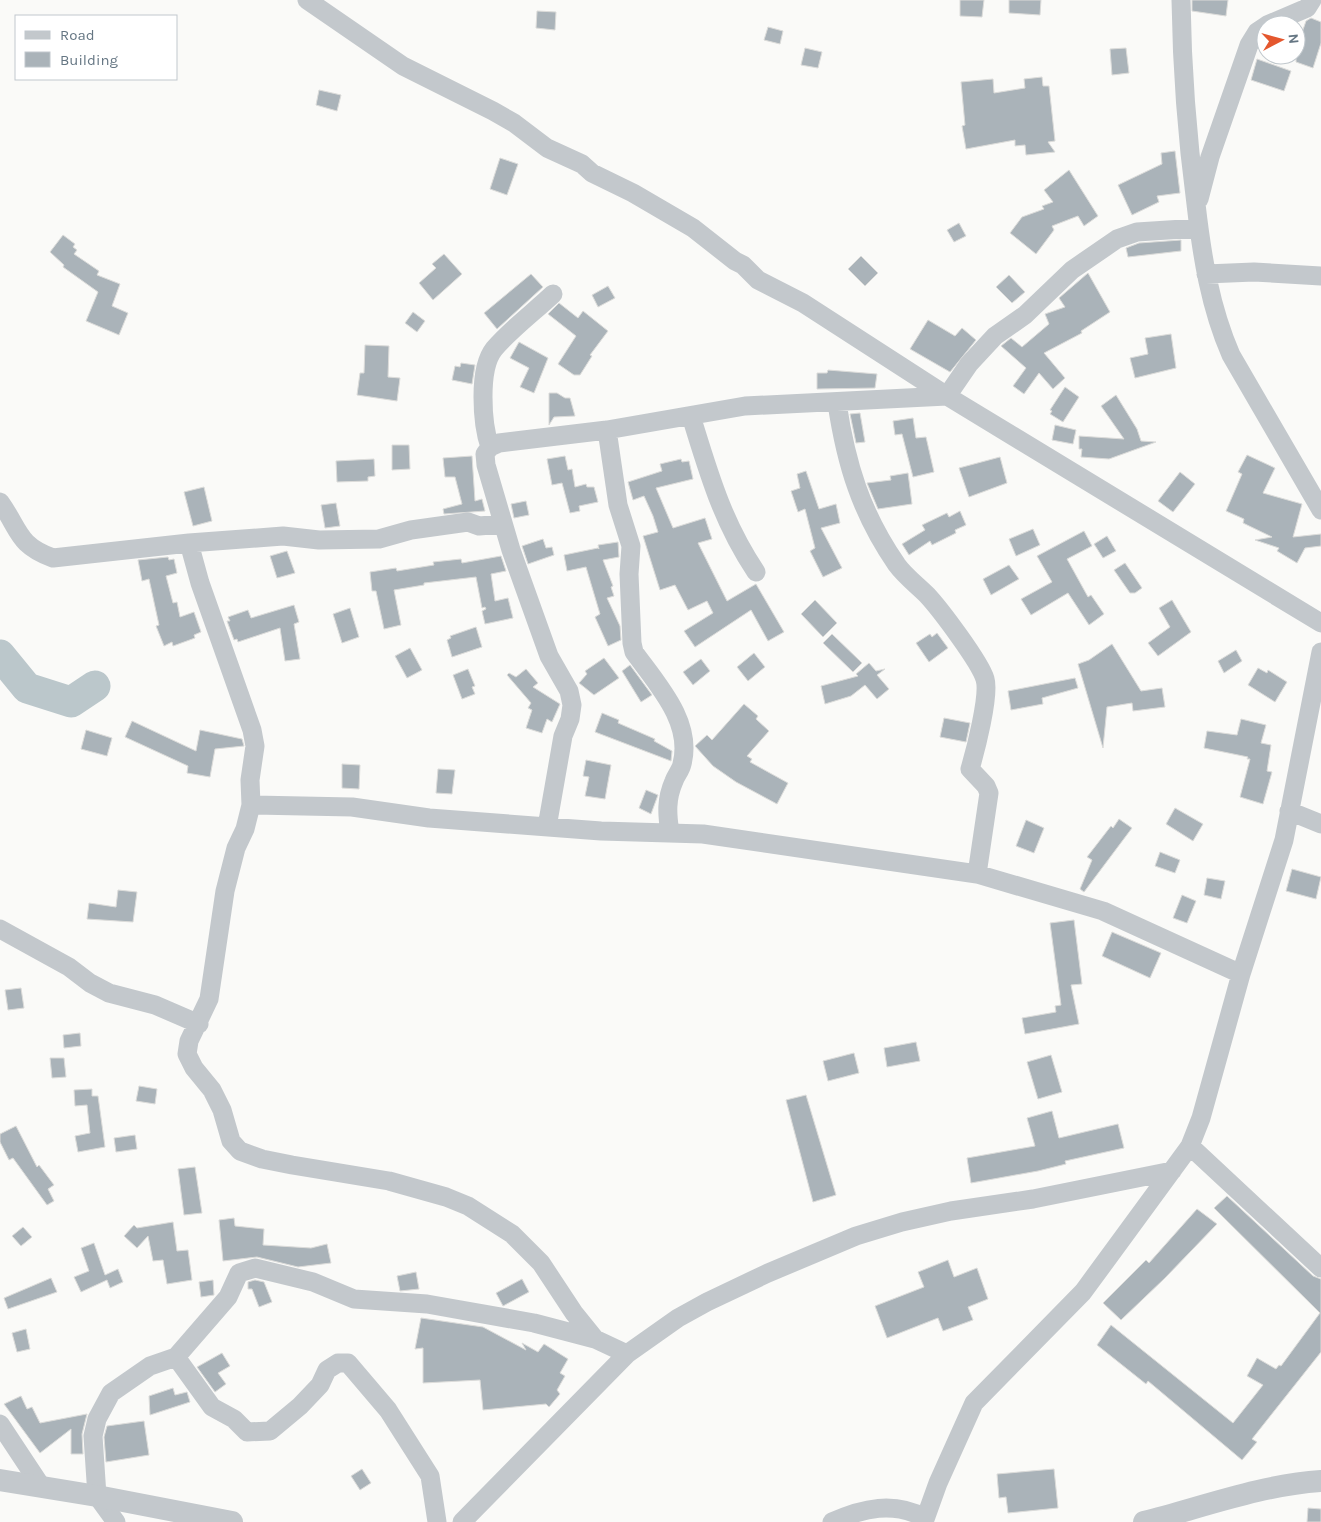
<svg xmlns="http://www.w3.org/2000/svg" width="1321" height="1522" viewBox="0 0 1321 1522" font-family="Karla,sans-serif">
	<rect width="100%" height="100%" fill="#fafaf8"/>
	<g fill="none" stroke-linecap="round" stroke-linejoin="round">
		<path stroke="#bbc7cb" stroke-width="31" d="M0,655L27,688L71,702L95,686"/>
	</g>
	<path fill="#aab3b9" stroke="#dcdcda" d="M960,0H984L982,17L960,16Z
		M1009,0H1041L1040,15L1009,13Z
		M1192,0H1228L1226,16L1192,11Z
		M537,11L556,12L555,30L536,28Z
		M1311,18L1321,22V43L1313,68L1296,62V50L1306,21Z
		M768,27L783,31L780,44L764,40Z
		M805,48L822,52L818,68L801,65Z
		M1126,48L1129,73L1112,75L1110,49Z
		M1257,59L1291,71L1284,91L1251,80Z
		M1042,77L1043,86H1049L1055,141L1048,142L1055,152L1026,155L1025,145L1015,146V140L966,149L962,126L965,125L961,82L993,79L994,93L1025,88L1024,79Z
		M319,90L341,95L337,111L316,105Z
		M1175,151L1180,193L1157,196L1159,202L1132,215L1118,185L1162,164L1161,153Z
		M500,158L518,164L507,195L490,189Z
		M1069,170L1098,216L1084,226L1078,216L1052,226L1054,230L1036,254L1010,233L1022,217L1044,209L1042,206L1053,202L1044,190Z
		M959,223L966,236L954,242L947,230Z
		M63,235L75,244L73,247L77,250L74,254L99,271L97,275L120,284L112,306L128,313L119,335L86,321L98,292L63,267L64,265L50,252Z
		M1181,240V251L1128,257L1126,248L1139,243Z
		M444,254L462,274L433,300L419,283L436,268L432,264Z
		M861,256L878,273L865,286L848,269Z
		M1088,273L1110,312L1081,331L1082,333L1044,353L1065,378L1053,389L1039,373L1024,394L1013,386L1026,368L1001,346L1011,338L1022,347L1049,324L1045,314L1065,307L1059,298Z
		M531,274L543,287L497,329L484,313Z
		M1009,275L1025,292L1012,303L996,287Z
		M608,286L615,298L598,307L592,295Z
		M559,303L578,318L583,311L608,331L590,355L592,356L580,375H574L558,364L576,336L548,314Z
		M413,312L425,321L417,332L405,323Z
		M928,320L955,336L962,328L976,340L950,372L910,349Z
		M1171,334L1176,368L1135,378L1130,358L1148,354L1145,338Z
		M519,342L548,358L534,393L520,387L529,368L510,358Z
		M365,345L389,346L388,377L400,378L397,401L357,395L360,373H364Z
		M461,363L475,365L472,384L452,380L455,366L460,367Z
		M828,370L877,374L875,388L817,389V373H827Z
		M1065,387L1079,397L1063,422L1050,414L1052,411L1050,410Z
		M549,393H557L565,398H570L575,416L554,417L549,425Z
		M1116,395L1137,429L1141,441L1156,442L1109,459L1081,457L1082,449H1079V436L1124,439L1101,406Z
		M860,413L865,442L856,443L850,414Z
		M913,418L916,438L926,437L934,472L913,477L902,434L895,435L893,421Z
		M1055,425L1076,430L1073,444L1052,440Z
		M392,445H409L410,469L392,470Z
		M1247,455L1275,468L1263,493L1302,504L1293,537L1321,534V546L1305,548L1297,563L1277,551L1279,548L1255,540L1272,537L1243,523L1244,519L1226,511L1242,474L1238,472Z
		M472,456L475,501L482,499L485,511L444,514L443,509L462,504L455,477H445L443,458Z
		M565,456L568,470L572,469L575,487L586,484L587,487H594L598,502L579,506L580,511L570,513L562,483L552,485L547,459Z
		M1000,457L1007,483L969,497L959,468Z
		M374,459L375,476L368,477V481L337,482L336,461Z
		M681,459L682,462L689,461L693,479L656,488L673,528L705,518L712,539L698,543L727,601L756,584L784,632L768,641L751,610L695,647L684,631L713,613L707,601L688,610L675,585L660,590L643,536L658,532L653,516L644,496L633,500L628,482L662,471L660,464Z
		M806,471L819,509L836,504L840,523L821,528L842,568L823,577L810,551L815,548L805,509L798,512L791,491L800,488L797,474Z
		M1180,472L1195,484L1173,512L1158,501Z
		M908,473L912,504L878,509L867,483L891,480L890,476Z
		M204,487L212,521L193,526L184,492Z
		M526,501L529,515L514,518L511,504Z
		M336,503L340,526L325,528L321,505Z
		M960,511L966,525L955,530L956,533L932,545L930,541L909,555L902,544L925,530L922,525L947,513L949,517Z
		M1033,529L1040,545L1016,556L1009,539Z
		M1084,531L1092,546L1067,559L1088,597L1091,595L1104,614L1089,625L1068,593L1031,615L1021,599L1052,582L1037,556Z
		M1107,536L1116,551L1103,558L1094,544Z
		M543,539L546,548L552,547L554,555L528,564L522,546Z
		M618,542L619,557L603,560L613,586L611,587L614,596L607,598L620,626L621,640L608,646L595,617L600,614L586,567L567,571L564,555L598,548L599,549L598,545Z
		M287,551L295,573L277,578L270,556Z
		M501,556L506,571L491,574L495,601L508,598L513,618L485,624L482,611L486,609L485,607L482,608L476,577L424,583V585L394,590L401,625L384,629L376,591H372L370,572L396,568L397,571L434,565L433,562L461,559L462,563Z
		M168,557L169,560L174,559L177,573L166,576L173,603L177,602L180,617L194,612L201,632L194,635L195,638L173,646L172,642L164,646L156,626L159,625L149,579L142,581L138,560Z
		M1125,563L1142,588L1135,593H1130L1114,570Z
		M1009,565L1019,579L991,595L983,579Z
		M815,600L837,623L823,637L801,614Z
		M1172,600L1191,632L1158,656L1148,643L1170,627L1159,608Z
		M294,605L299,622L294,624L300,659L285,661L280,628L238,642L237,639L234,640L227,621H230L228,617L248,610L251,618Z
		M350,608L359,637L342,643L333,614Z
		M476,627L482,647L452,657L447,640L451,638L450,636Z
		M937,633L948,648L929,662L916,643L930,634L932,637Z
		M832,634L862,663L853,672L823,643Z
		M1112,644L1141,691L1162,688L1165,707L1133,711L1132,703L1107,707L1103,748L1078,664L1089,660Z
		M410,648L422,670L407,678L395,656Z
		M1236,650L1242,661L1224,673L1218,661Z
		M754,653L765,667L748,681L737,667Z
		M604,658L619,678L594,695L579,683L587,674L585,671Z
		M701,659L710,671L693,685L683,672Z
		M869,663L876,671L885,669L877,675L889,689L877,699L865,685L851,696L825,704L821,686L858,676L856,674Z
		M630,665L652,695L641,702L622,671Z
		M1258,668L1267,673L1268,670L1287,682L1275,702L1248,685Z
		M468,669L475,686L472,687L475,694L462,699L453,675Z
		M526,669L538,683L533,687L560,704L552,722L547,719L542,733L526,728L532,710L528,708L531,703L507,675L509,673L516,677Z
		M1075,678L1078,688L1042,698L1043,704L1011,710L1008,691Z
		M744,704L758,716L756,719L769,731L747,756L752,759L750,762L788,783L777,804L736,782L713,766L695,746L707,735L712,740Z
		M602,713L619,720L618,723L655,739L654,741L672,751L671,761L595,732Z
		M944,718L970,723L966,742L940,737Z
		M1241,719L1266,725L1261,743L1271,745L1267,771L1272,772L1263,804L1240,797L1250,759H1247L1248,757L1204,748L1207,731L1237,735Z
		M132,721L196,751L200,730L242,739L244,746L215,749L210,777L187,773L188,766L125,737Z
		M86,730L112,738L107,756L81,749Z
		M586,760L611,765L605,799L585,796L589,777L583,776Z
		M342,764L360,765L359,789L342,788Z
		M438,769L455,770L452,794L436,793Z
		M646,790L658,795L651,814L639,808Z
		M1175,808L1203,824L1193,841L1166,824Z
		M1119,819L1132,828L1084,892L1080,889L1092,860L1087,857L1111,826L1113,828Z
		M1026,820L1044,828L1034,853L1016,846Z
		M1160,852L1180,860L1175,873L1155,866Z
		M1292,869L1321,877L1316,899L1286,891Z
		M1207,878L1225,881L1221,899L1204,895Z
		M118,890L137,892L133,922L87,919L89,903L116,907Z
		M1182,895L1196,901L1187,923L1173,918Z
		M1074,920L1082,984L1071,985L1079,1024L1025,1034L1022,1018L1056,1012L1055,1006L1061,1005L1050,923Z
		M1112,932L1161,953L1150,978L1102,956Z
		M21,988L24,1008L8,1010L5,990Z
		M80,1033L81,1046L64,1048L63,1035Z
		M916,1042L920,1061L887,1067L884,1048Z
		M854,1053L859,1073L828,1081L823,1061Z
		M1051,1055L1062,1092L1038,1099L1027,1062Z
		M50,1058H64L66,1077L52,1078Z
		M139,1086L157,1089L155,1104L136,1101Z
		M92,1089V1096H98L105,1147L78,1152L75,1136L90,1133L87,1105L75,1106L74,1090Z
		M806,1095L836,1195L813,1202L786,1100Z
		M1052,1111L1059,1138L1118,1124L1124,1148L1065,1161L1066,1164L1038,1171L971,1183L967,1158L1035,1146L1027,1118Z
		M16,1126L37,1167L39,1165L54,1185L48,1189L54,1201L47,1205L13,1158L9,1160L0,1142V1134Z
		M135,1135L137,1149L116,1152L114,1138Z
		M195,1167L202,1213L184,1215L178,1169Z
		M1227,1196L1313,1276L1321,1279V1352L1252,1439L1257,1442L1242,1460L1148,1381L1146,1384L1097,1345L1111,1325L1233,1423L1263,1385L1247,1376L1257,1358L1276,1369L1279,1365L1281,1366L1320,1313L1214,1208Z
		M1197,1209L1217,1224L1165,1278L1121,1320L1103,1303L1146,1260L1149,1263Z
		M234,1218L235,1226L264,1229L263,1245L311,1248L327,1244L331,1263L298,1267L257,1257L223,1261L219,1220Z
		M173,1222L177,1251L188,1250L192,1280L167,1284L163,1260L153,1261L148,1236L137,1248L124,1236L134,1225L137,1228Z
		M23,1227L32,1237L21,1246L12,1236Z
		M94,1243L105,1275L118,1269L123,1282L110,1288L107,1280L81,1292L74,1277L89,1271L81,1248Z
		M948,1260L954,1277L977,1268L988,1299L968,1307L973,1320L943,1331L938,1318L887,1338L875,1306L924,1287L918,1272Z
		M416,1272L419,1289L400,1291L397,1276Z
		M51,1278L57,1292L8,1309L4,1298Z
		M522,1279L529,1292L503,1306L496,1293Z
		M213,1280L214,1295L201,1297L199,1282Z
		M255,1280L264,1282L272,1302L259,1307L252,1289H248V1282Z
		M421,1318L483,1327L526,1350L522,1343L538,1352L544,1344L568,1359L560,1373L565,1376L557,1390L560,1394L549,1407L546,1404L483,1410L480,1380L423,1383V1348L415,1349Z
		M26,1329L30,1349L17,1352L12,1333Z
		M222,1353L230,1366L218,1373L226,1384L215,1392L197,1367Z
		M173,1388L175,1395L187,1392L190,1402L150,1415L149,1396Z
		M21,1396L27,1409L32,1407L40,1423L87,1414L82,1434L83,1454H71V1429L40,1453L4,1404Z
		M144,1421L149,1455L106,1462L104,1437L107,1426Z
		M362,1469L371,1483L360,1490L351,1476Z
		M1054,1469L1058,1508L1008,1513L1006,1497L999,1498L997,1474Z
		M1308,1508L1321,1509V1522H1307Z"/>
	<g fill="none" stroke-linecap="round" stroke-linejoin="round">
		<path stroke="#c3c8cc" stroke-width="19" d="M307,0L403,66L493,111L514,123L547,148L582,164L592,173L633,193L693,228L735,261L743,265L758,280L803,303L947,396L1321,623
			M1181,0C1182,68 1187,136 1196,204C1202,256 1210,307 1231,355L1321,510
			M1267,25L1307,8L1312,0
			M1199,199L1210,157L1249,45L1257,32L1266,26
			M1206,274L1254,272L1321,276
			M947,396L969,364L995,336L1025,315L1072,270L1117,239L1137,232L1199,228
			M837,403C846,464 861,513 897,565C905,576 917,585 927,595C940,609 980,662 985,679C990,695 975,752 970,769L986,786L989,793L977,874
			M691,416C709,474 722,521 756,572
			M607,430L618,505L631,546L629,574L632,643L634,652C657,684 693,722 682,764C681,770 676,775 674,781C666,799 667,814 670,833
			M490,447C482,424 478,369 494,349C511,329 534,312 553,294
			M0,502C20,530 17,545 53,558L189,543L283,536L319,540L379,539L411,530L468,522L479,526L503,524
			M189,543L200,583L252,730L255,746L250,780L251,805L245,829L236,848L225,891L209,999L189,1041L187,1054L194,1068L212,1090L222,1110L231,1141L240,1151L262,1159L292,1165L389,1181L446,1197L468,1206L512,1234L541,1263L574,1313L595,1339L627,1354
			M251,805L352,807L429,818L601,831L703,834L977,874L1103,911L1241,974
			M1289,811L1321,824
			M547,827L563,736L570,719L572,705L569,691L549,656L511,550L486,465L485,454L490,447L499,443L607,430L745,406L947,396
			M0,929L69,967L90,983L109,993L155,1005L199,1024
			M1190,1146L1321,1268
			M176,1357L212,1407L234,1419L247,1432L270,1431L300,1406L320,1385L327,1370L338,1363H348L388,1410L430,1476L437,1522
			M0,1424L41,1486
			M116,1522L97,1496L93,1436L97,1419L111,1393L150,1366L176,1357L228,1297L239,1273L255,1268L313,1282L354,1299L427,1304L534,1323L595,1339
			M462,1522L627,1354L678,1318L707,1302L768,1273L856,1236L902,1222L951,1211L1033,1199L1172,1171
			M832,1522C863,1508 894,1501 925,1518
			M924,1522L938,1483L974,1403L1083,1292L1190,1146L1201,1118L1241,974L1284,840L1321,652"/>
		<path stroke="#c3c8cc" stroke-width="22" d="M0,1480L97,1496L232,1522
			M1144,1522C1203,1507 1261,1485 1321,1481"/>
	</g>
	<rect x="15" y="15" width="162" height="65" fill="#ffffff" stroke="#c1c8cd"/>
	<rect x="25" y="31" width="25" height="8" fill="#c3c8cc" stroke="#c1c8cd"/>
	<text x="60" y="40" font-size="15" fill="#657683">Road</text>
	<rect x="25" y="52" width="25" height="15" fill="#aab3b9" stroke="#c1c8cd"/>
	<text x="60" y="65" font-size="15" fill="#657683">Building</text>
	<g transform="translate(1281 40) rotate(84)"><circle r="24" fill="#ffffff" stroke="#c1c8cd"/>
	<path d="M0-4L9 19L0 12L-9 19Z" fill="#e4572e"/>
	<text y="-8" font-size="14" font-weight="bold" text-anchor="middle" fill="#657683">N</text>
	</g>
</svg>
